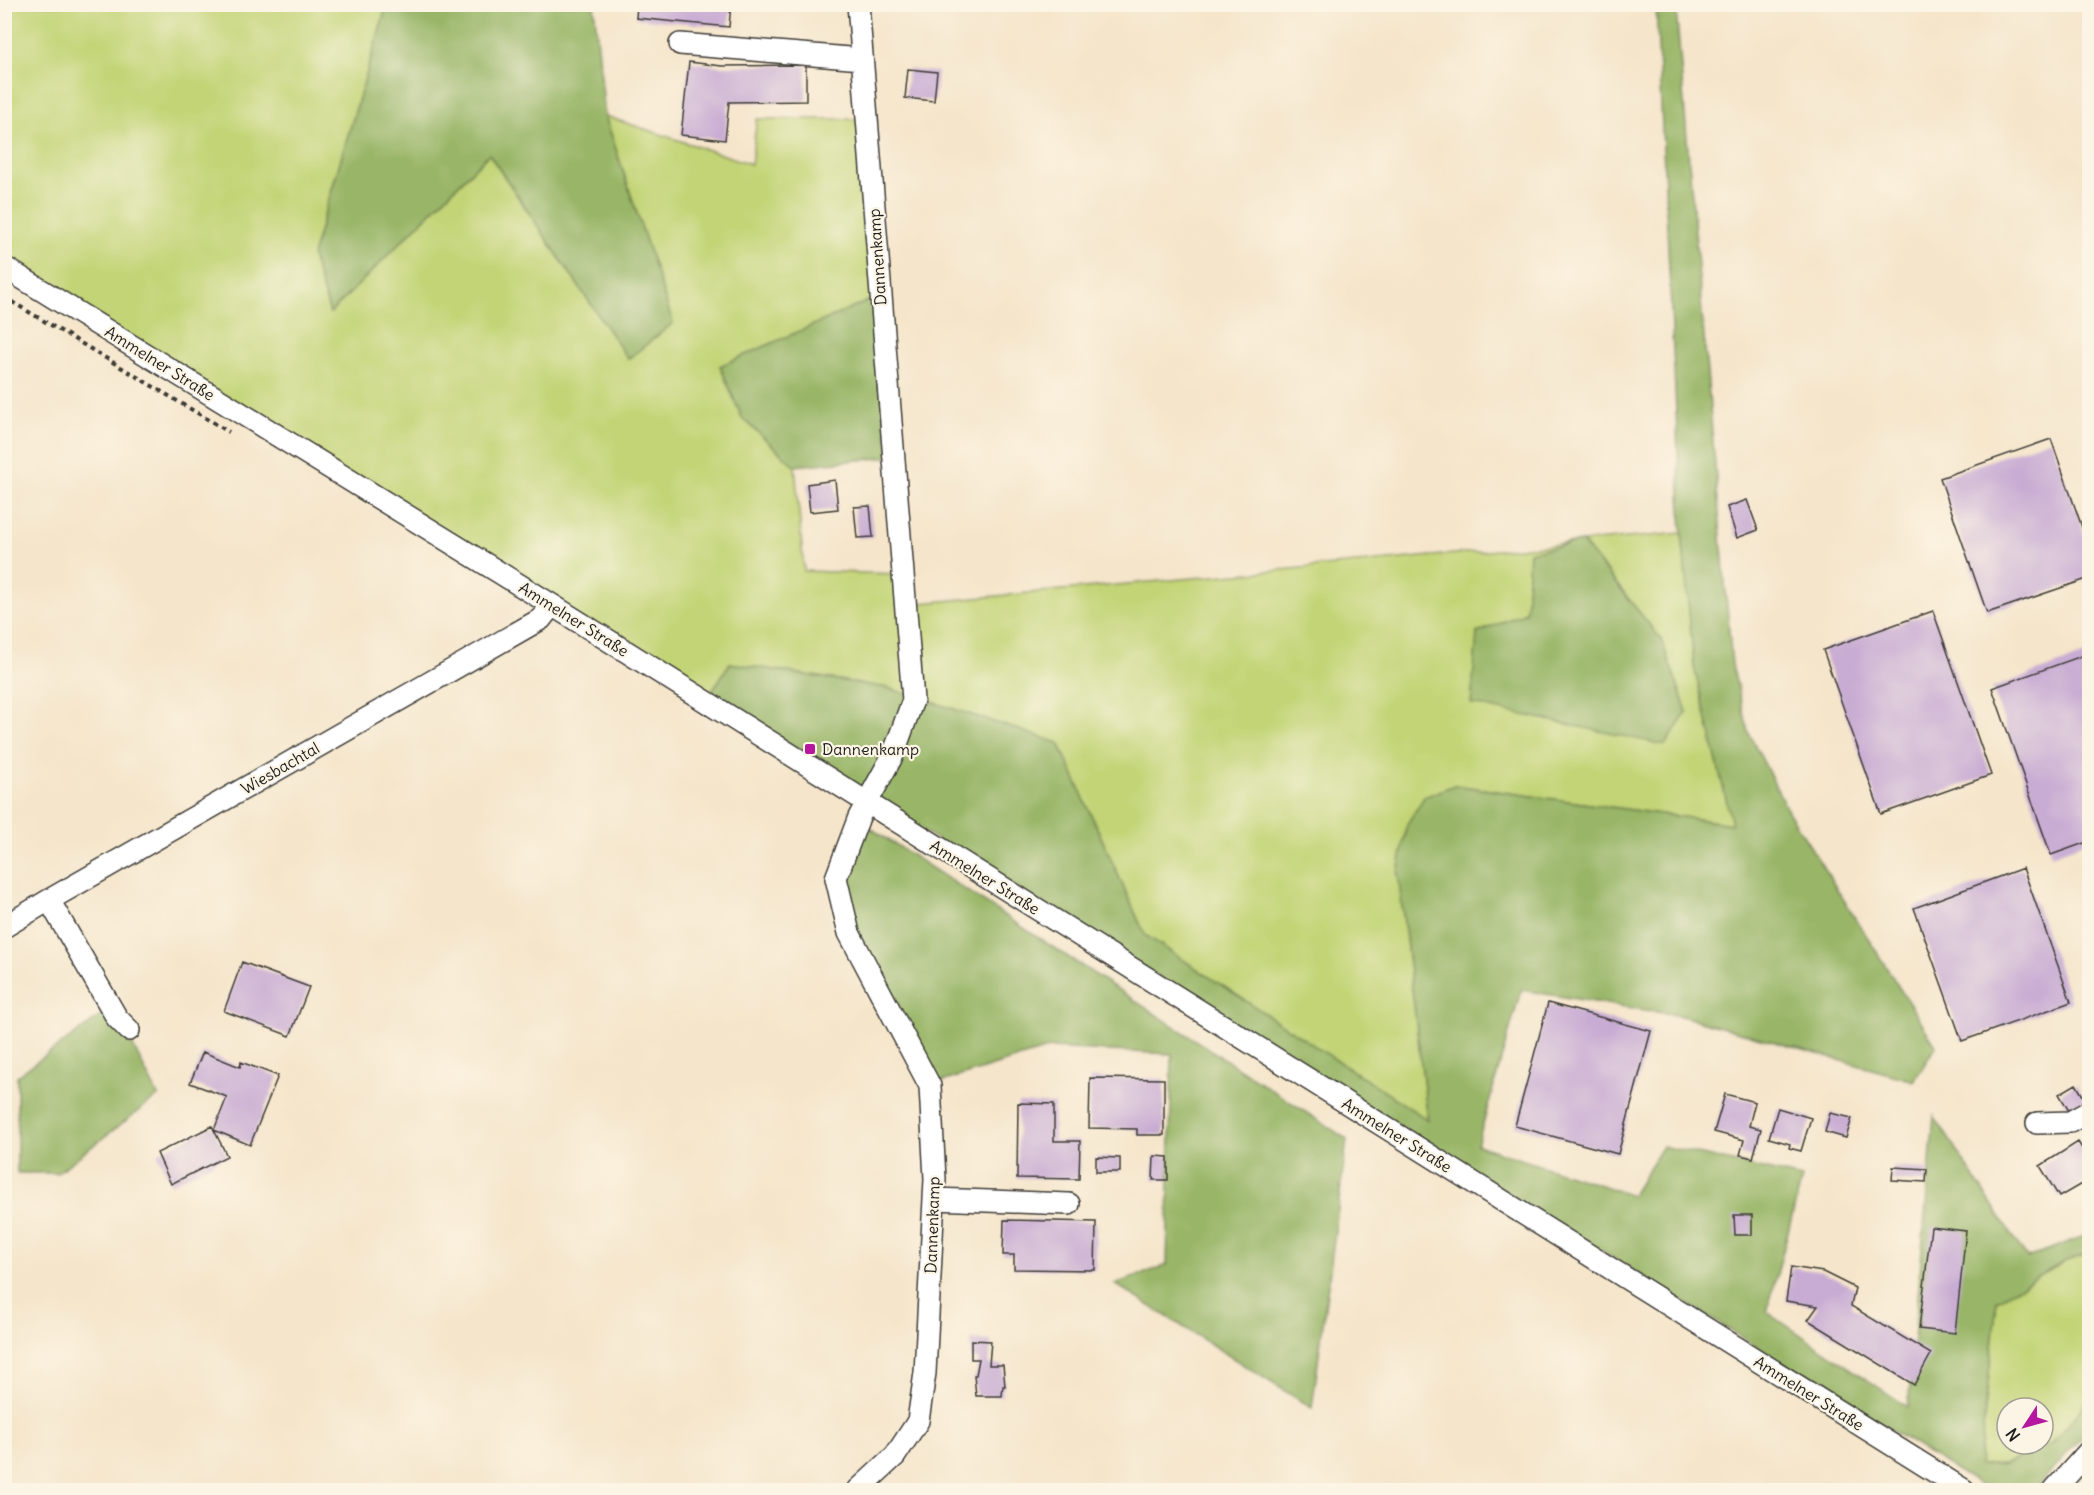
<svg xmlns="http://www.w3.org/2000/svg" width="2094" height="1495" viewBox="0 0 2094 1495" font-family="Delius,sans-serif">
	<rect width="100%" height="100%" fill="#fcf5e5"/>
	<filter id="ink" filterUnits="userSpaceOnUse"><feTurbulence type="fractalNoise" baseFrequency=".0167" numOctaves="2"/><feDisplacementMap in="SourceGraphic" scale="12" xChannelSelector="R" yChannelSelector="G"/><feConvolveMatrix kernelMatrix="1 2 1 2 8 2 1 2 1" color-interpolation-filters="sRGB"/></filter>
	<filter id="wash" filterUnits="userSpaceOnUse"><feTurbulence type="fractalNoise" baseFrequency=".008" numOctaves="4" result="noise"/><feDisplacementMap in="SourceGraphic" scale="24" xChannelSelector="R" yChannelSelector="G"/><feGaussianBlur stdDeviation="1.35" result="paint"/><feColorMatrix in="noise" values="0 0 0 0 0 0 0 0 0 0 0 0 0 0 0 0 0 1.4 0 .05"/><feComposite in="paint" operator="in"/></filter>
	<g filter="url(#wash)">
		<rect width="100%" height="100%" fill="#f5e5ca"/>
		<path fill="#c2d476" stroke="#6f7849" stroke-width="1.5" fill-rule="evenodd" d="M5,5H387L312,256L330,313L489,154L628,359L673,323L605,116L751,164L757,119H862L875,298L720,366L742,418L795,466L804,571L898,574L909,695L888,688L730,663L708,698L5,269Z
			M1682,533L1694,667L1733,824L1454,785L1398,873L1428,1121L1145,935L1059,743L917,697L910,604ZM1583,542L1661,639L1687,712L1477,633L1526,612Z
			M2089,1253V1399L2052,1444L2005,1464L1979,1466L1997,1300L2066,1261ZM2007,1408H2043V1444H2007Z"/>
		<path fill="#99b667" stroke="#5a6942" stroke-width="1.5" d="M387,5H594L605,116L673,323L628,359L489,154L330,313L312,256Z
			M1656,5H1693L1676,9L1732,665L1748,731L1789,813L1936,1046L1914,1081L1682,1016L1521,990L1477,1145L1632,1195L1663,1146L1802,1178L1767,1312L1908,1407L1934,1116L2027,1258L2089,1234V1253L2066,1261L1997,1300L1979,1466L2005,1464L2052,1444L2089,1399V1428L2035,1490H1988L708,698L730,663L888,688L1059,743L1145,935L1428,1120L1398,873L1407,824L1424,797L1454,785L1732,824L1694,667L1682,533Z
			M875,298L889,457L795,466L742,418L720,366Z
			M1582,542L1661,639L1687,712L1665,745L1471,704L1477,633L1526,612L1529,552Z
			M858,820L1347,1139L1312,1408L1115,1284L1167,1265L1172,1054L1050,1048L935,1084L852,932L839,877Z
			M109,1010L116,1012L158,1096L57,1173H17V1076Z"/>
		<g id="blocks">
			<path fill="#c8acd3" d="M637,4H731L729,27L636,18Z
				M689,62L722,66L806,65V101L729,102L725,140L681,135Z
				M908,69L937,72L934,101L905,98Z
				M2051,439L2090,550V578L1987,613L1940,478Z
				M835,480L838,509L810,512L807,484Z
				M1747,500L1758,530L1737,538L1727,507Z
				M870,506L873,537L857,538L854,507Z
				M1933,611L1991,775L1881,814L1823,650Z
				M2090,653V841L2051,855L1992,688Z
				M2023,868L2071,1002L1962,1041L1914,908Z
				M242,962L309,987L290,1036L224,1011Z
				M1548,1003L1651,1031L1618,1154L1515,1126Z
				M203,1052L240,1067L241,1062L278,1076L250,1145L214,1130L227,1097L190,1083Z
				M1090,1078L1164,1079V1135H1137V1129L1089,1128Z
				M2076,1084L2086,1101L2069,1111L2059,1094Z
				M1725,1094L1755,1102L1749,1126L1761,1129L1753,1158L1740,1155L1744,1140L1714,1132Z
				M1018,1103L1054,1104V1141H1080L1079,1179L1017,1178Z
				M1778,1108L1811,1118L1801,1151L1789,1148L1790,1144L1769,1138Z
				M1830,1113L1852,1118L1846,1138L1825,1132Z
				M212,1126L227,1156L171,1184L157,1153Z
				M2078,1142L2090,1161V1179L2059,1197L2040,1166Z
				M1154,1156L1168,1157V1180H1153Z
				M1096,1157L1120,1158V1172H1096Z
				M1893,1167L1927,1169L1926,1182L1892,1180Z
				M1734,1215H1752V1235H1735Z
				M1004,1220L1096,1222L1095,1270L1014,1269V1255H1003Z
				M1931,1227L1966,1231L1955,1333L1919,1329Z
				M1791,1267L1823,1272L1855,1288L1851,1306L1931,1354L1914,1385L1808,1320L1818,1306L1786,1301Z
				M971,1340L991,1341L989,1365H1003L1005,1386H1003L1002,1396H976L974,1375H976L979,1359H971Z"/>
		</g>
	</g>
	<g filter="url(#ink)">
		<use href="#blocks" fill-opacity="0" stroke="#3d3a36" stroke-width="1.5"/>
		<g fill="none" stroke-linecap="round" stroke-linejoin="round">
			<g stroke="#3d3a36" stroke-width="24">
				<path id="minor" d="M858,4L913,700L893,755L859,817L836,878L849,933L930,1086L935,1179L925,1373L918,1421L895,1456L858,1490
					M680,44L862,59
					M4,267L552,605L1964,1490
					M49,900L117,1018L129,1030
					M4,927L49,900L541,619L552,605
					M2037,1123L2070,1122L2090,1111
					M934,1199L1069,1204
					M2054,1490L2090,1450"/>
			</g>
			<path stroke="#3d3a36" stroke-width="4" stroke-dasharray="4.5 4.5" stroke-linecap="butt" d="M4,297L229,432"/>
			<use href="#minor" stroke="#fff" stroke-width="21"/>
		</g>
	</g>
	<rect fill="#b5179e" stroke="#fcf5e5" stroke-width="2" x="804" y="743" width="12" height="12" rx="3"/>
	<g text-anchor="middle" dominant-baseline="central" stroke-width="4.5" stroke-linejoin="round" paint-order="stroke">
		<g font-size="16" fill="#1c1c1c" stroke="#fcf5e5">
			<text transform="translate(877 257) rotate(-94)">Dannenkamp</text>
			<text transform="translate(160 363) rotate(32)">Ammelner Straße</text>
			<text transform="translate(574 619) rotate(32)">Ammelner Straße</text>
			<text transform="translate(280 768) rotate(-30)">Wiesbachtal</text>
			<text transform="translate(985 877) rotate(32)">Ammelner Straße</text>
			<text transform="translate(1397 1135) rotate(32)">Ammelner Straße</text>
			<text transform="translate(932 1225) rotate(-88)">Dannenkamp</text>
			<text transform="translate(1809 1393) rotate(32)">Ammelner Straße</text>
		</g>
		<g font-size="16" fill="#1c1c1c" stroke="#fcf5e5" text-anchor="start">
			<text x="822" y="749">Dannenkamp</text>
		</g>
	</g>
	<rect width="2094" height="1495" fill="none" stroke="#fcf5e5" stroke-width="24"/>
	<g transform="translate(2025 1426) rotate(234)"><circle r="28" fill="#fcf5e5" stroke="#a29e95" stroke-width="1.5"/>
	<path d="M0-4.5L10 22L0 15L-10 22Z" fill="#b5179e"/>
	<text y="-9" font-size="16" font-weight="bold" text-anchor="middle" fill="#1c1c1c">N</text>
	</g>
</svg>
